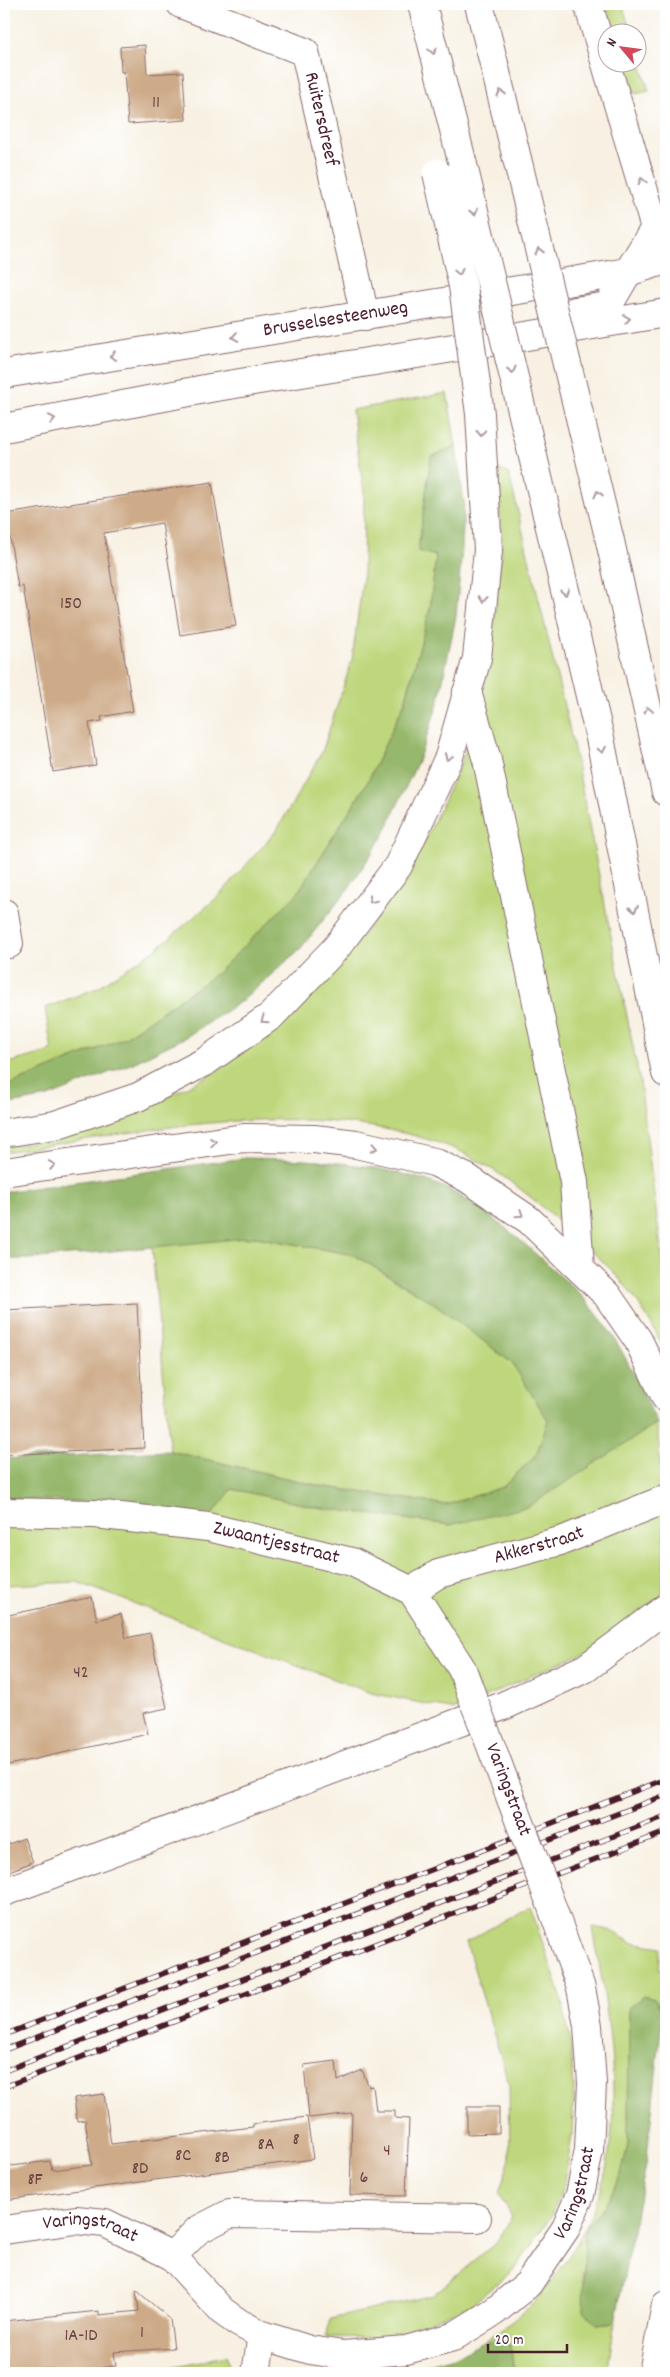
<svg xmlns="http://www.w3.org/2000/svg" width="670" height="2377" viewBox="0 0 670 2377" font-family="Dekko,sans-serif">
	<rect width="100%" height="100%" fill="#fff"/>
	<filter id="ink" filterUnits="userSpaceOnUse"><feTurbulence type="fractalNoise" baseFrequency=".02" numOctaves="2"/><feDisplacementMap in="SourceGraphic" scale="10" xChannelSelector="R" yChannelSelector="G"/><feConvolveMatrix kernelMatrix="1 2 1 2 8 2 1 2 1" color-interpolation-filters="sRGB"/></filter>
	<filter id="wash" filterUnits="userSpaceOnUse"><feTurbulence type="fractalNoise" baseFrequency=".0096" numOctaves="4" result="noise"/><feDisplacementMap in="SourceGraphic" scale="20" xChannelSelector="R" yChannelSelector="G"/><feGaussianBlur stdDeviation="1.12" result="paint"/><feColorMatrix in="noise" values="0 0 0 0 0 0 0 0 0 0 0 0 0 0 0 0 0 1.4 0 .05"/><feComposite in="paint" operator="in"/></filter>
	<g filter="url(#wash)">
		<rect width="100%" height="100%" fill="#f8f1e3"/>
		<path fill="#bed77c" stroke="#847b54" d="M606,4H622L631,32H615Z
			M638,54L649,91L635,94L625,63L638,62Z
			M447,393L456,446L431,457L418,551L436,556L430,609L405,702L367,783L297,894L216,974L124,1038L4,1087V1064L52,1051L45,1008L97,988L156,949L218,897L277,830L322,752L352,660L363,577L364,492L352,410Z
			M497,468L509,474L573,744L640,1082L666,1291V1353C654,1328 640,1303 622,1282C607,1264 588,1248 570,1232C537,1200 484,1157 439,1143C295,1096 149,1131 4,1152V1147L59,1138L143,1109L214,1073L279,1026L346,957L410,873L462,761L490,660L502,551Z
			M256,1237L354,1255L435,1304L512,1363L548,1420L537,1455L503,1487L446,1505L320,1486L170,1451L152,1246Z
			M657,1423L665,1520L663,1590L660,1597L583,1653L455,1710L371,1693L77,1582L4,1585V1498L95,1502L232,1489L316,1507L450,1525L609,1454Z
			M530,1906L560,1993L570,2037L574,2087L572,2134L565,2181L554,2211L517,2267L472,2304L389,2338L325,2337L331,2319L433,2295L498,2241L512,2216L499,2193L510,2159L509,2084L466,1942Z
			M593,1927L609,1930L631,1942L661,1947L659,1969H666L663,2011L655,1999L629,2007L628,2145L621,2174L606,2204L585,2228L586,2256L582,2280L597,2324L615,2322L607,2373H515V2364L499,2340L484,2342C500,2329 522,2316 535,2301C567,2265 596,2217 606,2169C623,2089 606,2006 593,1927Z
			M226,2356L234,2373H140Z"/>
		<path fill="#96b86c" stroke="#706c4c" d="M456,446L464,502L462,548L456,616L438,704L418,761L382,838L346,892L300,949L243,1000L186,1037L133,1063L48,1097L4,1105V1087L124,1038L216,974L297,894L367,783L405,702L430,609L436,556L418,551L431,457Z
			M245,1158C307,1159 365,1162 425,1180C469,1193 523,1242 557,1273C569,1284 582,1295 592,1308C621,1341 638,1384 657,1423L528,1507L450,1525L316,1507L232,1489L210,1518L95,1502L4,1498V1459L170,1451L320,1486L446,1505L503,1487L536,1455L548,1420L512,1363L435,1304L354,1255L256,1237L29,1259H4V1192Z
			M643,1996L655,1999L663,2011L646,2165L615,2322L597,2324L583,2311L585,2228L606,2204L621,2174L628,2145L629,2007Z
			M499,2340L510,2345L515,2373H398L454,2357L484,2342Z"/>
		<g id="blocks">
			<path fill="#ceab88" d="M145,45L147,74L183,72L186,120L128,124L124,72H121L120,47Z
				M212,482L236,626L180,635L162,523L104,533L133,711L101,717L102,721L89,723L96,765L53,772L23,586L18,587L6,514Z
				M137,1303L144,1448L4,1455V1310Z
				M92,1597L97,1620L121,1614L126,1638L150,1633L167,1708L143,1713L148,1734L4,1766V1616Z
				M24,1838L33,1862L4,1873V1846Z
				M336,2061L338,2081L362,2070L369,2087L373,2086L376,2111H395V2118L409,2119L406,2196L350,2195L352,2113L309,2118L304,2065Z
				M104,2094L111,2144L253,2127V2124L307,2117L313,2159L4,2200V2167L50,2161L52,2170L92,2165L85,2120L77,2121L74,2098Z
				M467,2107H499V2133L467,2134Z
				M136,2290L170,2319L174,2348L114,2352L116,2366L53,2373V2369H5L4,2321L99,2311V2315L139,2311Z"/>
		</g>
	</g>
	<g filter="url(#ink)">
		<use href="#blocks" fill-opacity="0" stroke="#87686b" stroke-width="1"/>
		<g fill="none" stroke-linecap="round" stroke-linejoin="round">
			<g stroke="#87686b" stroke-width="30">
				<g id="minor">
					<path id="s1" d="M181,4L305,52L365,316"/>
					<path d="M467,692L487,760L574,1182L580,1268"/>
					<path d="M4,913L9,944H4"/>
					<path id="s2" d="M4,1512L95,1514L208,1527L352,1562L412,1591L462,1669L475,1704"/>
					<path id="s3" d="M412,1591L438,1574L564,1540L666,1499"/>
					<path d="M4,1892L503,1706L586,1668L666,1608"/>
					<path id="s4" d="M4,2230L76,2220L105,2223L172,2256L222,2311L239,2323L262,2335L310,2350L343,2355L406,2350L453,2337L495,2311L528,2284L566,2228L580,2195L589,2150L592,2083L588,2026L581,1988L549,1899"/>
					<path d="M172,2256L198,2230L229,2214L477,2218"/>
					<path d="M256,2373L262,2335"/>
				</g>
			</g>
			<g stroke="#87686b" stroke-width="30">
				<g id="major">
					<path d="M575,311L608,306L628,272"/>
					<path id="s5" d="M4,374L628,272L666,260"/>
					<path d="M4,428L210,388L666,313"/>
				</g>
			</g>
			<g stroke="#87686b" stroke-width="30">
				<path id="highway" d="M422,4L463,165
					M479,4L494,64
					M588,4L655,228L666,241
					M628,272L655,228
					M610,541L666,792
					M554,544L600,738L666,1073
					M4,1133L55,1125L138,1097L206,1061L271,1016L336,948L398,866L449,757L477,658L488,550
					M4,1172L244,1138L314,1139L356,1144L434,1162L467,1178L529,1220L607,1295L638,1340L666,1398
					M653,2373L666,2305"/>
			</g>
			<use href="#minor" stroke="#fff" stroke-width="28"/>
			<use href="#major" stroke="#fff" stroke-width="28"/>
			<use href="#highway" stroke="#fff" stroke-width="28"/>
			<g stroke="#4a1f2b" stroke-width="5.5">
				<path id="rail" d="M4,2035L666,1779
					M4,2050L666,1795
					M4,2071L666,1816
					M4,2087L666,1832"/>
			</g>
			<use href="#rail" stroke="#fff" stroke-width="4" stroke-dasharray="11" stroke-linecap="butt"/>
			<g stroke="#87686b" stroke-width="30" stroke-linecap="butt">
				<g id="minor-bridge">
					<path id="s6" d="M475,1704L549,1899"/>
				</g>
			</g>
			<g stroke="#87686b" stroke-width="30" stroke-linecap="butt">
				<path id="highway-bridge" d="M494,64L610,541
					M463,165L554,544
					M437,173L463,286L480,414L488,550"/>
			</g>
			<use href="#minor-bridge" stroke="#fff" stroke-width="28"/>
			<use href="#highway-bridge" stroke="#fff" stroke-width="28"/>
		</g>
		<defs><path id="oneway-chevron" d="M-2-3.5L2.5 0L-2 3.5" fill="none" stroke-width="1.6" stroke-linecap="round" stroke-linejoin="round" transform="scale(1.25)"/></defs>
		<g stroke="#ae9aa0">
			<use href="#oneway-chevron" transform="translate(433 51) rotate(77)"/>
			<use href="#oneway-chevron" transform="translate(501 93) rotate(-104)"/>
			<use href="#oneway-chevron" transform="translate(642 181) rotate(-106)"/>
			<use href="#oneway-chevron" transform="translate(474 212) rotate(76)"/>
			<use href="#oneway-chevron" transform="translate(539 251) rotate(-104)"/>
			<use href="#oneway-chevron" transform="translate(459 272) rotate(77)"/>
			<use href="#oneway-chevron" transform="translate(627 319) rotate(-9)"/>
			<use href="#oneway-chevron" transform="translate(235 337) rotate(171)"/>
			<use href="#oneway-chevron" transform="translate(113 356) rotate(171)"/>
			<use href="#oneway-chevron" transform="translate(512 370) rotate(76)"/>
			<use href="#oneway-chevron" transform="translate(52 419) rotate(-11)"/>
			<use href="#oneway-chevron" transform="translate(481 433) rotate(87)"/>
			<use href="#oneway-chevron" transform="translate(598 494) rotate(-104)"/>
			<use href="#oneway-chevron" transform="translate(565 592) rotate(77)"/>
			<use href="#oneway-chevron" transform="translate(483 599) rotate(96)"/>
			<use href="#oneway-chevron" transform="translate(648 710) rotate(-103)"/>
			<use href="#oneway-chevron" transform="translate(602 750) rotate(79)"/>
			<use href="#oneway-chevron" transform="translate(448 757) rotate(111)"/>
			<use href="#oneway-chevron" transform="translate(372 900) rotate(127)"/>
			<use href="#oneway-chevron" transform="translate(634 909) rotate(79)"/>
			<use href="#oneway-chevron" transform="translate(264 1020) rotate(145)"/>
			<use href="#oneway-chevron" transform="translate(213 1142) rotate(-7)"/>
			<use href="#oneway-chevron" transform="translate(374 1148) rotate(12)"/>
			<use href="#oneway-chevron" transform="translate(52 1165) rotate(-9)"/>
			<use href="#oneway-chevron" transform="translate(520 1214) rotate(34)"/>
		</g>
	</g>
	<g text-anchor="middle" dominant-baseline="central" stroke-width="5" stroke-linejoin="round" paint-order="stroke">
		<g font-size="18" fill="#6b4242">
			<text x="156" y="103">11</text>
			<text x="71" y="604">150</text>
			<text x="81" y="1673">42</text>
			<text x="296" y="2140">8</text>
			<text x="266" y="2145">8A</text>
			<text x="387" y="2151">4</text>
			<text x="183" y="2156">8C</text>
			<text x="222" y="2158">8B</text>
			<text x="140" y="2169">8D</text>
			<text x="364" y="2178">6</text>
			<text x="35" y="2180">8F</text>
			<text x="142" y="2333">1</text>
			<text x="81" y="2336">1A-1D</text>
		</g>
		<g font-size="20" fill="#4a1f2b" stroke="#fff">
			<text stroke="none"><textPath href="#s1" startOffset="202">Ruitersdreef</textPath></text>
			<text stroke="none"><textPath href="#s5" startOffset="336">Brusselsesteenweg</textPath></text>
			<text stroke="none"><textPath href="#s2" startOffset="275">Zwaantjesstraat</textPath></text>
			<text stroke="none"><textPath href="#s3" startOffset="136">Akkerstraat</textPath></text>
			<text stroke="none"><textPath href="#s6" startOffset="92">Varingstraat</textPath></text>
			<text stroke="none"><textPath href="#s4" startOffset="689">Varingstraat</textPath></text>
			<text stroke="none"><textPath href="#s4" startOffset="88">Varingstraat</textPath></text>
		</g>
	</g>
	<rect width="670" height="2377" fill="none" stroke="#fff" stroke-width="20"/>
	<g transform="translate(622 48) rotate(299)"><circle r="24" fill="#ffffff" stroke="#b7a5aa"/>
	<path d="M0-4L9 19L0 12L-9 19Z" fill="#d1495b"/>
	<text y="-8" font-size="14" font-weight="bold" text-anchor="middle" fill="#4a1f2b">N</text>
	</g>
	<path d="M488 2344v8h79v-8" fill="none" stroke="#4a1f2b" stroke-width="2.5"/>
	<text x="495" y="2344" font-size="15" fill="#4a1f2b" stroke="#ffffff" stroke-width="4" paint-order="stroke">20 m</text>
</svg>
